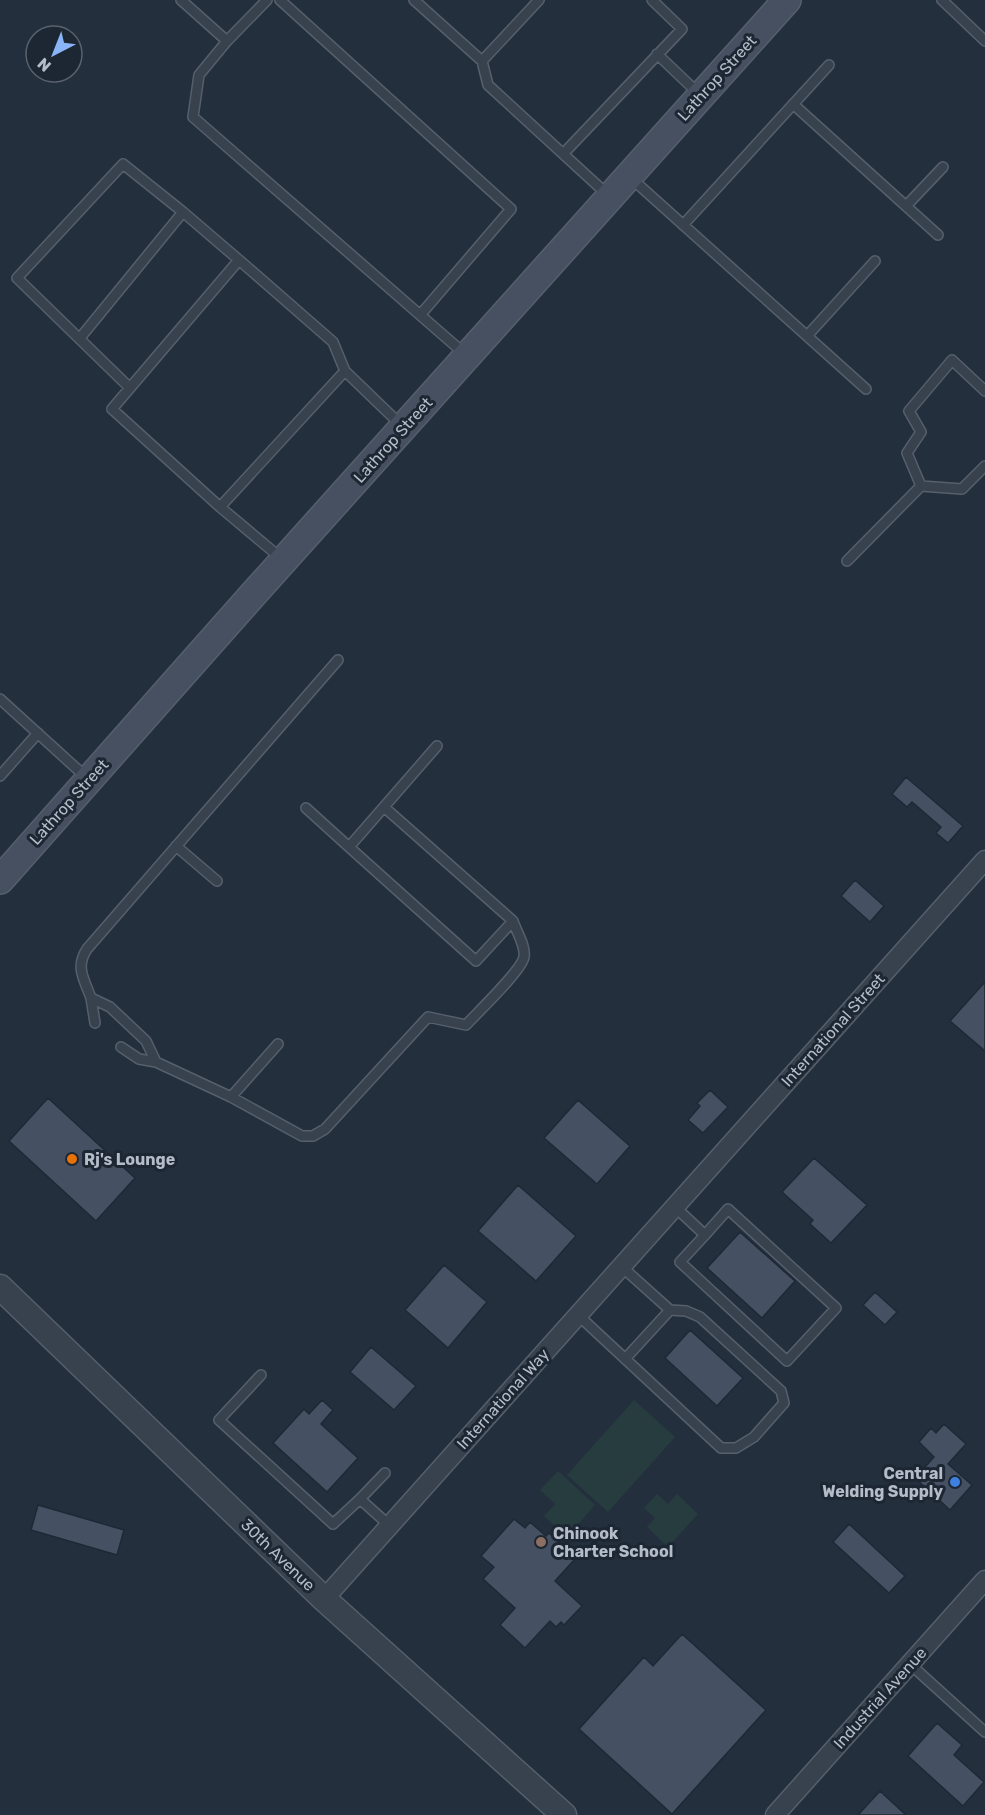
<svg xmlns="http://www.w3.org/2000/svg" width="985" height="1815" viewBox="0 0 985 1815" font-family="Rubik,sans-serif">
	<rect width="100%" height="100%" fill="#242f3e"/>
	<path fill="#263c3f" d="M634,1400L675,1437L608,1512L567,1475Z
		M558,1471L595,1505L567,1537L544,1516L555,1504L540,1490Z
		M657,1494L668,1504L677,1494L698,1514L668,1547L647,1527L655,1518L644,1508Z"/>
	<path fill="#455162" stroke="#1f2835" stroke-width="1.5" d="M906,777L963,826L948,843L936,833L941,827L912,802L907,807L892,794Z
		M855,880L884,906L870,922L841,896Z
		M985,982V1051L950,1021Z
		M710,1090L728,1107L703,1133L688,1120L700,1106L697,1103Z
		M48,1098L135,1178L96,1221L9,1141Z
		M578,1100L630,1146L597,1184L544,1138Z
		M814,1158L867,1205L831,1243L810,1224L813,1220L782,1192Z
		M518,1185L576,1236L536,1281L478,1231Z
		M740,1232L795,1281L762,1318L707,1268Z
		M444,1265L487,1302L448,1348L405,1310Z
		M875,1292L897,1312L885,1325L863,1305Z
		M690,1330L743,1378L717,1406L665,1358Z
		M371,1347L416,1386L394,1410L350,1372Z
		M322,1400L333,1410L321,1424L358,1458L327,1492L273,1443L304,1409L309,1414Z
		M944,1424L966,1444L948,1464L972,1485L950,1510L915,1478L934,1457L919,1442L931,1428L936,1433Z
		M38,1505L124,1530L117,1555L31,1530Z
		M514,1519L525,1528L530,1522L546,1536L549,1533L576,1558L555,1581L582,1606L564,1625L561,1622L556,1627L550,1621L525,1648L500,1625L515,1608L483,1579L494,1567L481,1556Z
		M849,1524L905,1576L889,1593L833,1542Z
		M682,1634L766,1710L672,1814L579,1729L644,1657L653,1666Z
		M937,1723L962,1745L954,1755L984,1782L963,1806L908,1756Z
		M880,1791L906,1815H858Z"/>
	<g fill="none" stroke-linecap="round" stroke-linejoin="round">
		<g stroke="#565f6c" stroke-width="12">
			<path id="service" d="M181,0L227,41
				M267,0L227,41L199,75L193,117L466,355
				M280,0L511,209L421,314
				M414,0L482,61L488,85L609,196
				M942,0L985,41
				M657,54L699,94
				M482,61L539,0
				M793,104L938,235
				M564,153L682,29L652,0
				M631,178L866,389
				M906,206L943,167
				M683,225L829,65
				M807,336L875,261
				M80,338L183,212
				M130,388L17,278L123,164L183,212L239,260
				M921,486L907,453L921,432L909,411L952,360L985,391
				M220,507L345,371L401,425
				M282,559L220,507L112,409L239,260L333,342L345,371
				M847,561L921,486L962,489L985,466
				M338,660L87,949C75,967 84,979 91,998L110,1007L146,1041L156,1062L231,1097L302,1136H313L325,1129L428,1017L466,1025C477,1013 522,970 524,957C526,946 516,931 513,921
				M0,699L87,778
				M0,776L38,733
				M306,808L349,847L437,746
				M176,846L217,881
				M349,847L476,961L513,921L384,807
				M91,998L95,1023
				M121,1047L139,1059L156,1062
				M231,1097L278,1044
				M674,1206L705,1235L680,1262L787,1361L836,1308L728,1209L705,1235
				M621,1266L670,1310
				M578,1315L721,1448H736L754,1437L784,1403L781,1391L700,1317L686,1311L670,1310L625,1359
				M261,1375L219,1420L333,1524L360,1499L390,1526
				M360,1499L385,1473
				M910,1664L985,1732"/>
		</g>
		<g stroke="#565f6c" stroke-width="21">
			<path id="minor" d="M324,1599L985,860
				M775,1815L985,1580"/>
		</g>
		<g stroke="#565f6c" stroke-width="27">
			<path id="tertiary" d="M0,1287L324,1599L564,1815"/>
		</g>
		<g stroke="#565f6c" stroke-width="30">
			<path id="secondary" d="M0,880L257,590L787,0"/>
		</g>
		<use href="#service" stroke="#38414e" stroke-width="9"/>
		<use href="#minor" stroke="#38414e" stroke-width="18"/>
		<use href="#tertiary" stroke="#38414e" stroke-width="24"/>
		<use href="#secondary" stroke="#465061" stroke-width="27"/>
	</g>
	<circle fill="#e8710a" stroke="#1d2633" stroke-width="2" cx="72" cy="1159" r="6"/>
	<circle fill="#3f7fe0" stroke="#1d2633" stroke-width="2" cx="955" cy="1482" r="6"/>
	<circle fill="#8d6e63" stroke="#1d2633" stroke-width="2" cx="541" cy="1542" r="6"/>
	<g text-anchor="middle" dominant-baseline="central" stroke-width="6" stroke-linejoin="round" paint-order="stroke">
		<g font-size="16" fill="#b4bcc9" stroke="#1d2633">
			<text transform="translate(717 78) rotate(-48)">Lathrop Street</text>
			<text transform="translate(393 440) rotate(-48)">Lathrop Street</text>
			<text transform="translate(69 802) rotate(-48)">Lathrop Street</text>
			<text transform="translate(833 1030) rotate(-48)">International Street</text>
			<text transform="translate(503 1399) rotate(-48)">International Way</text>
			<text transform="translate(278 1555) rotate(44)">30th Avenue</text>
			<text transform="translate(880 1698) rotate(-48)">Industrial Avenue</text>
		</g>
		<g font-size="16" font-weight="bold" fill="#b4bcc9" stroke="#1d2633" text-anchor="start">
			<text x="84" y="1159">Rj's Lounge</text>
			<text x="943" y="1473" text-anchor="end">Central<tspan x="943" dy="18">Welding Supply</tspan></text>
			<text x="553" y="1533">Chinook<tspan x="553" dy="18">Charter School</tspan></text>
		</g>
	</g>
	<g transform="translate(54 54) rotate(222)"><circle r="28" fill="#1d2633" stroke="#59626f" stroke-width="1.5"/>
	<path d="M0-4.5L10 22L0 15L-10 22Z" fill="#8ab4f8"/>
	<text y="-9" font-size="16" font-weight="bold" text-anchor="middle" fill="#b4bcc9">N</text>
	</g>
</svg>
